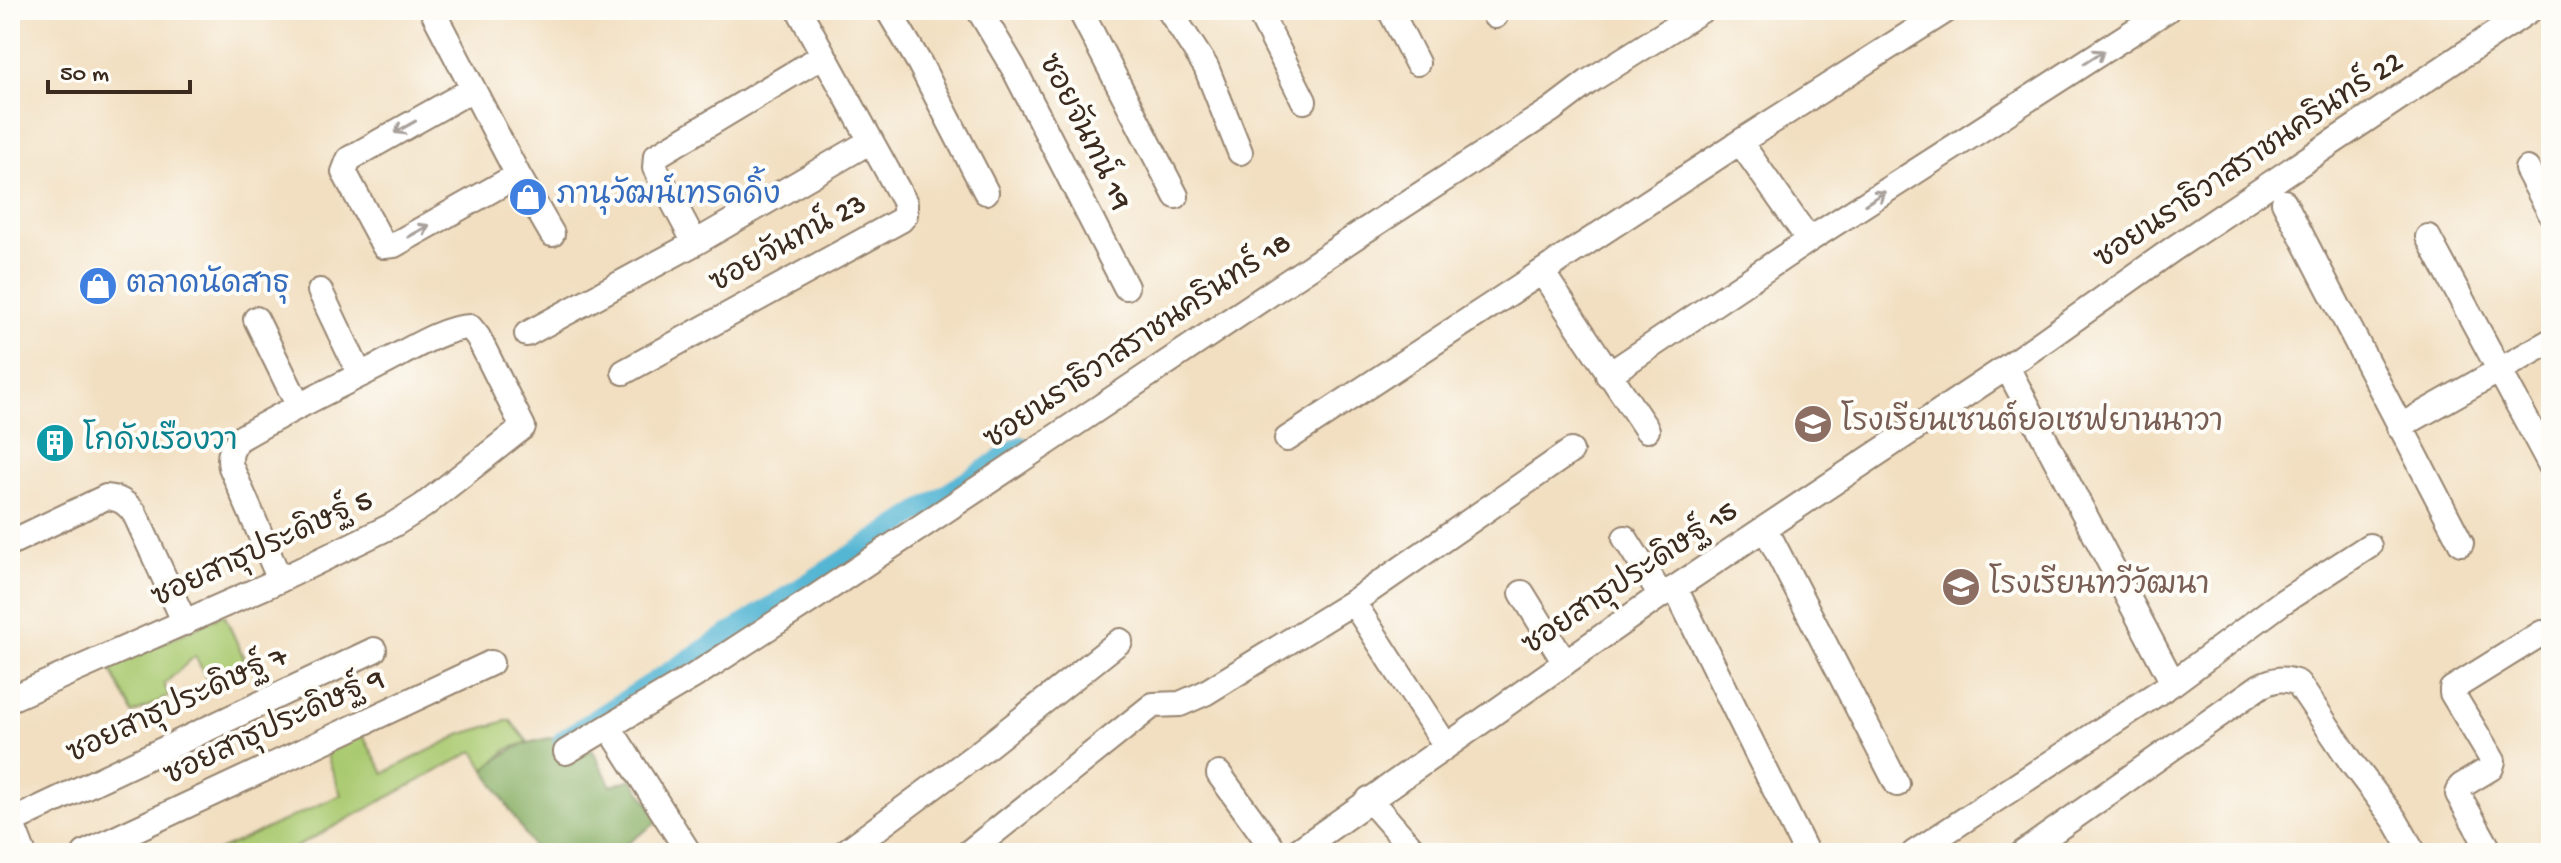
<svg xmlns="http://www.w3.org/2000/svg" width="2561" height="863" viewBox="0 0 2561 863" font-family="'Gochi Hand','Playpen Sans Thai',sans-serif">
	<rect width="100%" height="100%" fill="#fdfcf7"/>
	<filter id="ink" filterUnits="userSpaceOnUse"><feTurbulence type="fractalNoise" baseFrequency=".0125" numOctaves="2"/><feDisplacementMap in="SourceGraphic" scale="16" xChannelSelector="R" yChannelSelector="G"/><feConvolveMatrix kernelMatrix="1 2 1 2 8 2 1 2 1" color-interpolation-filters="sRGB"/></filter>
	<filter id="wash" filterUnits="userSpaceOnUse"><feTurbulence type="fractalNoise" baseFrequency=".006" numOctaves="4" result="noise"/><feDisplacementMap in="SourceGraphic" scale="32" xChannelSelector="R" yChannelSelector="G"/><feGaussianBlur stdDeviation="1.8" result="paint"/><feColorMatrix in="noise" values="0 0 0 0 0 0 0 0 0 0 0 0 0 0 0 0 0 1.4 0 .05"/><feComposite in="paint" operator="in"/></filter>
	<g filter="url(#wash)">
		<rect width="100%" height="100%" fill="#f2dfc1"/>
		<path fill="#aaca71" stroke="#727a48" stroke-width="2" d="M224,614L247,665L208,681L195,656L164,684L169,696L133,714L110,668Z
			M510,720L528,742L508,749L485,770L474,751L285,853H212L341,795L324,747L361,733L384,773L462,734Z"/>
		<path fill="#87ae63" stroke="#616c40" stroke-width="2" d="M556,737L569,760L592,749L611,786L632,779L660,820L614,853H537L485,770C510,748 523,742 556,737Z"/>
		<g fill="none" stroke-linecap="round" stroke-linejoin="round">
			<path stroke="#55b6d4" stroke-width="20" d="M563,740L1021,446"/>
		</g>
	</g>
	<g filter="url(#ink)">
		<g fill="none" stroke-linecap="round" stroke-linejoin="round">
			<g stroke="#968470" stroke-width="28">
				<path id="minor" d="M432,10L518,175L552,234
					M888,10L920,64L986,192
					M979,10L1013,67L1126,287
					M1080,10L1176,196
					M1169,10L1206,67L1240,152
					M1258,10L1304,101
					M1390,10L1417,63
					M1492,10L1495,16
					M473,89L349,159L344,172L384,246L394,245L518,175
					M2527,169L2551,214
					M2284,202L2461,543
					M2428,237L2551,466
					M1809,240L2167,10
					M695,243L655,168L656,156L824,55
					M1542,272L1647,430
					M320,291L360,375
					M256,319L298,405
					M527,334L695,243L869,142
					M2007,367L2173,683
					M624,372L901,220L905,215V203L799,10
					M1608,375L1809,240L1740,142
					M2399,427L2551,341
					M1287,439L1740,142L1947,10
					M1765,528L1897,784
					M1625,538L1661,595
					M10,543L106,497C119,498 125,502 134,512L185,623
					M1675,588L1806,852
					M1522,593L1565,663
					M1353,602L1446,746
					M10,699L280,580L393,525L423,506L523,427L478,337L470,327C443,327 403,354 378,366C331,390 284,412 239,439C232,448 228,455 231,467L280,580
					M609,727L689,853
					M566,752L694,676L814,598L1361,233L1551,110L1588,82L1702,10
					M1219,774L1276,853
					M1369,799L1416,853
					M10,822L374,650
					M85,853L491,663
					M844,853L984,749L1120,641
					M968,853L1153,705L1180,704L1205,693L1353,602L1571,451
					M1295,853L1661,595L1675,588L2007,367L2173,249L2530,10
					M1914,853L2173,683L2281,603L2369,546
					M2023,853L2260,686C2274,679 2284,677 2298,683L2352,763L2395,820L2414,853
					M2491,853L2458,794L2461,786L2491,768L2493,761L2452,693V689L2542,633"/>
			</g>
			<g stroke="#968470" stroke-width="34">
				<path id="major" d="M10,827L20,853"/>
			</g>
			<use href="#minor" stroke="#fff" stroke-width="24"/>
			<use href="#major" stroke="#fff" stroke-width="30"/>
		</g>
		<defs><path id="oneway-shaft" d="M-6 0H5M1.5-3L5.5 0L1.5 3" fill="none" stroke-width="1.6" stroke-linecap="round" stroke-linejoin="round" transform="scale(2)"/></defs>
		<g stroke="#a79f9a">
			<use href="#oneway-shaft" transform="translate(2094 57) rotate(-33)"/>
			<use href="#oneway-shaft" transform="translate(405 127) rotate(151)"/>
			<use href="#oneway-shaft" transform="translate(1875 198) rotate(-33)"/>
			<use href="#oneway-shaft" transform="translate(419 231) rotate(-29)"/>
		</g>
	</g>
	<defs>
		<g id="shop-disc" transform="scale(2)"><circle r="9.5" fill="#3f7fe0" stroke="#fdfcf7"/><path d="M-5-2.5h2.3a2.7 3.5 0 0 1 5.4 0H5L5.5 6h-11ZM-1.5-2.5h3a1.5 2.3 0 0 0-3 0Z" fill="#fff"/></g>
		<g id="school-disc" transform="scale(2)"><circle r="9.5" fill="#8d6e63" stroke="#fdfcf7"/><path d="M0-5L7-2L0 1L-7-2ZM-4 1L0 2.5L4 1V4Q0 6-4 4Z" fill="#fff"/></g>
		<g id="building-disc" transform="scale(2)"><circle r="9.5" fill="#0f9aa8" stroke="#fdfcf7"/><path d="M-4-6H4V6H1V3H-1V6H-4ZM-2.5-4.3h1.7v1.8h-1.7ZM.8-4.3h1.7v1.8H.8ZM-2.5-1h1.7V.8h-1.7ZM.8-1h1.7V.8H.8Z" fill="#fff"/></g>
	</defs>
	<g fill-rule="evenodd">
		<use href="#shop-disc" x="528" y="197"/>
		<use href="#shop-disc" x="98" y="286"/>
		<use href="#school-disc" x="1813" y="424"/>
		<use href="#building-disc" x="55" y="443"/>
		<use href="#school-disc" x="1961" y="587"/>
	</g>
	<g text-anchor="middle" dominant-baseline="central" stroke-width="8" stroke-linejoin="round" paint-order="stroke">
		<g font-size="30" fill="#3b2a1e" stroke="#fdfcf7">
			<text transform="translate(1083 133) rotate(63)">ซอยจันทน์ 19</text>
			<text transform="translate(2250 162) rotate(-34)">ซอยนราธิวาสราชนครินทร์ 22</text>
			<text transform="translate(789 245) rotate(-29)">ซอยจันทน์ 23</text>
			<text transform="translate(1139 343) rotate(-34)">ซอยนราธิวาสราชนครินทร์ 18</text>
			<text transform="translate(263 551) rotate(-25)">ซอยสาธุประดิษฐ์ 5</text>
			<text transform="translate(1631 580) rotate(-34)">ซอยสาธุประดิษฐ์ 15</text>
			<text transform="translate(178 707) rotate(-25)">ซอยสาธุประดิษฐ์ 7</text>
			<text transform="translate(275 729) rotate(-25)">ซอยสาธุประดิษฐ์ 9</text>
		</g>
		<g font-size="30" fill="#366cbe" stroke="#fdfcf7" text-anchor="start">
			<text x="556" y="197">ภานุวัฒน์เทรดดิ้ง</text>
			<text x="126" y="286">ตลาดนัดสาธุ</text>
		</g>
		<g font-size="30" fill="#785e54" stroke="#fdfcf7" text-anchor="start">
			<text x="1841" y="424">โรงเรียนเซนต์ยอเซฟยานนาวา</text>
			<text x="1989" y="587">โรงเรียนทวีวัฒนา</text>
		</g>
		<g font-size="30" fill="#0d838f" stroke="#fdfcf7" text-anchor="start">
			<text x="83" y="443">โกดังเรืองวา</text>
		</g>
	</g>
	<rect width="2561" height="863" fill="none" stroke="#fdfcf7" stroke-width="40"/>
	<path d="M48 80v12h142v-12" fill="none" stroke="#3b2a1e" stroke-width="4"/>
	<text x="60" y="80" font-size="24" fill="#3b2a1e" stroke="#fdfcf7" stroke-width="6" paint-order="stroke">50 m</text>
</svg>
